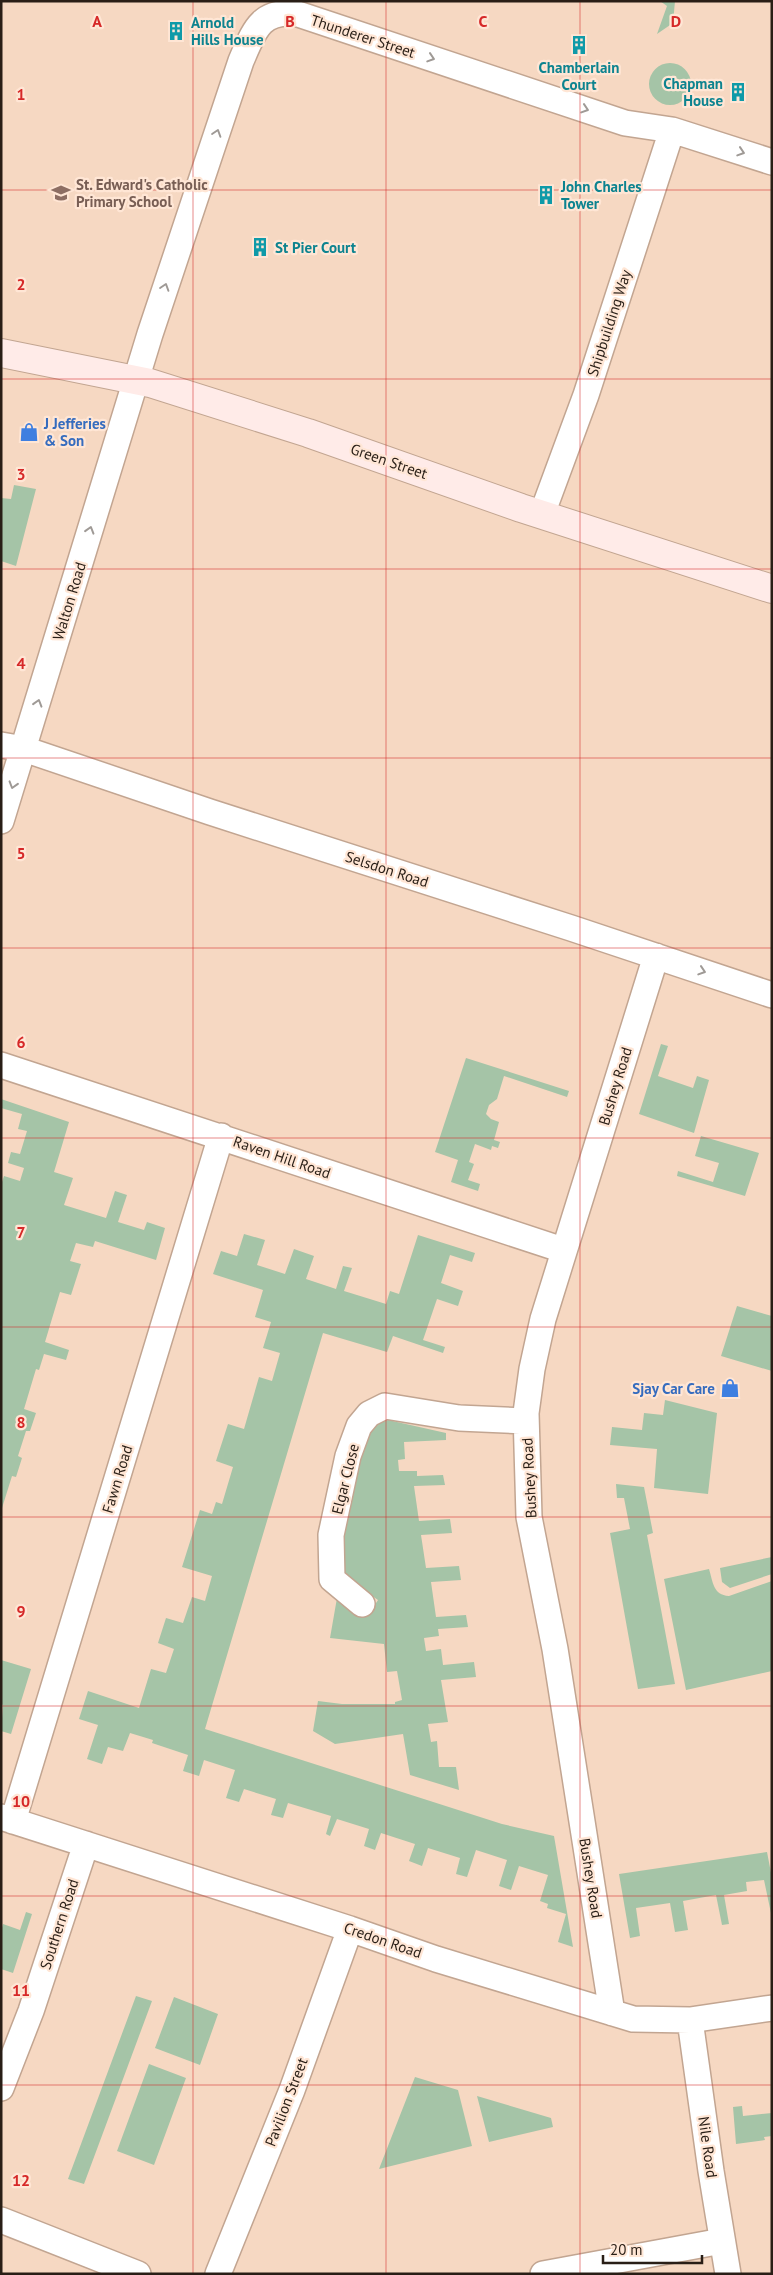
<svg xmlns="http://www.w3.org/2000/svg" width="773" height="2275" viewBox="0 0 773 2275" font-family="'PT Sans',sans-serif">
	<rect width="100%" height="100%" fill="#f6d8c2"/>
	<path fill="#a5c4a7" d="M660,1H675L673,23L657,34L667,6Z
		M649 84a21 21 0 1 1 42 0a21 21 0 1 1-42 0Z
		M14,485L36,489L16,566L1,561V498L11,499Z
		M661,1044L668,1046L658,1076L693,1088L697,1076L709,1080L694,1133L639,1114Z
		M466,1058L569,1091L567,1097L504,1076L497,1099L489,1105L486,1114L491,1119L499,1122L494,1140L500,1142L498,1148L492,1146L491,1150L475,1144L469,1162L474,1164L468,1180L480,1184L478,1191L451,1182L458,1160L435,1152Z
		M1,1099L69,1122L54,1172L73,1178L64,1205L106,1218L115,1191L127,1195L118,1222L144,1230L147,1222L165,1228L156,1260L95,1241L93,1247L76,1243L70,1261L81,1264L71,1295L60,1292L45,1342L69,1350L66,1360L44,1354L39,1370L36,1369L24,1409L36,1413L30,1431H26L18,1456L22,1458L16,1477L12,1476L2,1508L1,1185L4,1176L20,1181L24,1168L8,1163L11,1152L20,1154L27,1131L18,1129L22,1114L1,1108Z
		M701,1136L759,1153L745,1196L677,1176L678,1171L713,1182L719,1163L695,1156Z
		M244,1234L265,1240L257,1265L285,1274L294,1249L314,1256L306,1279L336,1289L343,1266L352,1268L344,1291L386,1304L390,1291L399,1294L418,1235L475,1253L472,1262L450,1255L441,1283L463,1291L458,1306L437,1299L423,1340L445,1347L443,1353L393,1336L387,1352L323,1333L205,1729L502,1824L554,1836L573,1947L558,1942L566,1914L547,1908L548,1904L540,1901L548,1875L519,1866L511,1890L499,1886L507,1860L476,1850L467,1877L456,1874L460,1858L428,1848L422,1866L409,1861L415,1844L381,1833L375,1850L364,1846L369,1829L337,1819L330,1836L326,1834L331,1816L288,1803L283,1818L271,1815L276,1799L244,1789L239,1802L226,1798L235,1770L204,1760L199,1776L183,1771L188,1755L152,1743L153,1740L130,1733L123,1751L108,1747L102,1764L87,1759L98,1725L79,1719L88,1691L139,1708L151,1669L166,1673L174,1649L158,1643L166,1618L183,1623L192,1597L205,1601L212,1576L182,1567L200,1510L212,1514L216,1502L222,1504L233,1467L216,1461L228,1424L244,1429L259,1377L272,1381L280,1353L263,1348L271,1322L255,1317L263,1290L213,1274L221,1251L237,1256Z
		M737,1306L772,1316V1371L721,1356Z
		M665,1400L717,1413L708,1494L654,1488L657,1449L610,1445L612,1427L642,1430L644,1413L663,1415Z
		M388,1420L446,1433V1440L404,1442L405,1459L398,1460L399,1471H417V1476L443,1475L445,1485L414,1486L419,1521L450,1519L452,1533L421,1535L426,1568L459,1566L461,1580L431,1582L436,1617L466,1615L468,1627L438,1629L439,1636L424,1638L426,1651L441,1649L443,1665L474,1662L476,1677L441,1680L448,1722L428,1724L431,1742L437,1741L439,1767H456L459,1790L410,1775L403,1734L335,1744L313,1731L318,1701L342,1704H395V1702L402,1700L397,1671L387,1672L384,1644L330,1638L337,1598L367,1617L378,1600L350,1581L345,1576V1508L363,1437L373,1426Z
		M616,1484L644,1487L653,1533L647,1535L675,1684L638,1689L610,1533L630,1529L624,1498H617Z
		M772,1557V1574L730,1588L722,1582L720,1568Z
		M709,1569C713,1582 713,1595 729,1596L772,1581V1671L686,1690L664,1579Z
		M1,1660L31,1669L11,1734L1,1731L3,1705L1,1704Z
		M767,1852L772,1878V1918L764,1880L746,1882L747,1891L724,1895L729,1924L722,1925L716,1895L683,1901L688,1930L675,1932L670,1903L636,1908L640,1936L630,1938L619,1874Z
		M26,1912L32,1914L13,1973L1,1969V1931L3,1924L20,1930Z
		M136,1996L152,2001L84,2184L68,2179Z
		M174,1997L218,2014L200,2065L155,2048Z
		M149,2064L186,2078L154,2165L117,2151Z
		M415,2077L458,2090L472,2146L379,2169Z
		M477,2096L551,2118L553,2127L489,2142Z
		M742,2106L743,2116L772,2113V2136L764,2137L765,2140L736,2144L733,2107Z"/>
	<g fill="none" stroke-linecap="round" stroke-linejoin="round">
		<g stroke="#c2a591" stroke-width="28">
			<path id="street" d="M542,514L586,395L672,130
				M1,745L24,749L210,812L571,928L772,995
				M1,821L150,334L241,61C254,31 260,9 298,14L625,123L672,130L772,162
				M1,1065L563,1250
				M362,1604L332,1579L331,1535L348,1456L359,1426L369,1414L385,1406L459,1418L526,1421
				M1,1817L350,1929L436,1959L633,2019L690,2020L772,2008
				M13,1821L221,1136
				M612,2013L555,1649L529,1517L526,1413L532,1369L543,1319L656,956
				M690,2020L711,2171L728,2274
				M1,2088L31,2011L86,1844
				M1,2220L138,2274
				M218,2274L292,2090L350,1929
				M543,2274L722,2241"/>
		</g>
		<g stroke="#c2a591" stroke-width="30">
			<path id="secondary" d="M1,353L150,383L308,433L521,508L772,589"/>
		</g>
		<use href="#street" stroke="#fff" stroke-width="25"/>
		<use href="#secondary" stroke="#ffebe8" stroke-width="28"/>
	</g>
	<defs><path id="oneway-chevron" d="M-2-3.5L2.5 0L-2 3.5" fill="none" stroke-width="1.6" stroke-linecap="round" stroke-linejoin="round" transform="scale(1.25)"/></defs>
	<g stroke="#9f9a96">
		<use href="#oneway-chevron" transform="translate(431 58) rotate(18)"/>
		<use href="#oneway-chevron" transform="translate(585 109) rotate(18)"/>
		<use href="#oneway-chevron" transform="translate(217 133) rotate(-72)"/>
		<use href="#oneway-chevron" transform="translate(741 152) rotate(18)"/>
		<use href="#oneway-chevron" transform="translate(165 287) rotate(-72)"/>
		<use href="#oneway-chevron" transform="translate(90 530) rotate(-73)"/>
		<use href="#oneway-chevron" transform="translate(38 703) rotate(-73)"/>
		<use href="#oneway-chevron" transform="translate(13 785) rotate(107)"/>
		<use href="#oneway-chevron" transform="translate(702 971) rotate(18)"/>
	</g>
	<path fill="none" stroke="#d62828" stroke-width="1" stroke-opacity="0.55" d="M193,1V2274M386,1V2274M580,1V2274M1,190H772M1,379H772M1,569H772M1,758H772M1,948H772M1,1138H772M1,1327H772M1,1517H772M1,1706H772M1,1896H772M1,2085H772"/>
	<defs>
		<g id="building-bare" transform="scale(1.5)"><path d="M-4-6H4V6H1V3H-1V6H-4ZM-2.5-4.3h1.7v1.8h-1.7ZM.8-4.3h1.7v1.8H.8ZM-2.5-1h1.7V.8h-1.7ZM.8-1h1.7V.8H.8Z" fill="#0f9aa8" stroke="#ffe6d5" stroke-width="2.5" paint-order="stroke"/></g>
		<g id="school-bare" transform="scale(1.5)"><path d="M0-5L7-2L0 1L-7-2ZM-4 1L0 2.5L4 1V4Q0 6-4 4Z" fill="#8d6e63" stroke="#ffe6d5" stroke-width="2.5" paint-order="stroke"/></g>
		<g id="shop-bare" transform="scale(1.5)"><path d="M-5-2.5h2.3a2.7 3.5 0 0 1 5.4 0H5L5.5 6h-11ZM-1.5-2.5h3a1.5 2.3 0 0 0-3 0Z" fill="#3f7fe0" stroke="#ffe6d5" stroke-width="2.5" paint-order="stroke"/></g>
	</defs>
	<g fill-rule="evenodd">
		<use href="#building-bare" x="176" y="31"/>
		<use href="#building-bare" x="579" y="45"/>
		<use href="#building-bare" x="738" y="92"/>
		<use href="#school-bare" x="61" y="193"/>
		<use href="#building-bare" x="546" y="195"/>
		<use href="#building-bare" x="260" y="247"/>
		<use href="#shop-bare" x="29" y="432"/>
		<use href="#shop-bare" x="730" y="1388"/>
	</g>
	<g text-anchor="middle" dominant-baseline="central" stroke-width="4.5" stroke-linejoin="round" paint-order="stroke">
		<g font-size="15" font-weight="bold" fill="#0d838f" stroke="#ffe6d5" text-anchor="start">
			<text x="191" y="22">Arnold<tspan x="191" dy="17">Hills House</tspan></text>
			<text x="579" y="67" text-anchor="middle">Chamberlain<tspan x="579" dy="17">Court</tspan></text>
			<text x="723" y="83" text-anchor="end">Chapman<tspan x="723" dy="17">House</tspan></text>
			<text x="561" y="186">John Charles<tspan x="561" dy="17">Tower</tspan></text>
			<text x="275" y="247">St Pier Court</text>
		</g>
		<g font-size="15" fill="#291e16" stroke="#ffe6d5">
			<text transform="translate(363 36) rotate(18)">Thunderer Street</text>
			<text transform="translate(609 323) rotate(-72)">Shipbuilding Way</text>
			<text transform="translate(389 461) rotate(19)">Green Street</text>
			<text transform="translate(69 601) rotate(-73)">Walton Road</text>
			<text transform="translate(387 869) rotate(18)">Selsdon Road</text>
			<text transform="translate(615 1086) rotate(-73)">Bushey Road</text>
			<text transform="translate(282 1157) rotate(19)">Raven Hill Road</text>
			<text transform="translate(529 1478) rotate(-93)">Bushey Road</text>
			<text transform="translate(117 1479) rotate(-73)">Fawn Road</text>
			<text transform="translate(345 1479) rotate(-76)">Elgar Close</text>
			<text transform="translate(591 1878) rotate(81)">Bushey Road</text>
			<text transform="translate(59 1924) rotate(-72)">Southern Road</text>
			<text transform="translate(383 1940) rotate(19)">Credon Road</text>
			<text transform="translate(286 2102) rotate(-69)">Pavilion Street</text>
			<text transform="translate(708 2147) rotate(82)">Nile Road</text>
		</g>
		<g font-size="15" font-weight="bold" fill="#785e54" stroke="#ffe6d5" text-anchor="start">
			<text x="76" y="184">St. Edward's Catholic<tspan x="76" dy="17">Primary School</tspan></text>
		</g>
		<g font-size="15" font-weight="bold" fill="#366cbe" stroke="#ffe6d5" text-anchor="start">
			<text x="44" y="423">J Jefferies<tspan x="44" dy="17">&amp; Son</tspan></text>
			<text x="715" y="1388" text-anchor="end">Sjay Car Care</text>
		</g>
	</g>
	<g font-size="16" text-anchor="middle" font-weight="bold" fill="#d62828" stroke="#ffe6d5" stroke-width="4.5" stroke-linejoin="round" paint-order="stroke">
		<text x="97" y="27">A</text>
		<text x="290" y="27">B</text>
		<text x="483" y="27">C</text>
		<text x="676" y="27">D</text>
		<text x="21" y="100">1</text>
		<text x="21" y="290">2</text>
		<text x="21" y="480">3</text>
		<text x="21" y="669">4</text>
		<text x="21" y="859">5</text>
		<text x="21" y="1048">6</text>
		<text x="21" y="1238">7</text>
		<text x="21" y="1428">8</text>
		<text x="21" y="1617">9</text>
		<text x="21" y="1807">10</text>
		<text x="21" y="1996">11</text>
		<text x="21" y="2186">12</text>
	</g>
	<rect width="773" height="2275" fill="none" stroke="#291e16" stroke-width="5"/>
	<path d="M603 2255v8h99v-8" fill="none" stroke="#291e16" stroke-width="2.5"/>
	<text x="610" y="2255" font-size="15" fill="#291e16" stroke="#ffe6d5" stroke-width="4" paint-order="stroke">20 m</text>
</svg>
